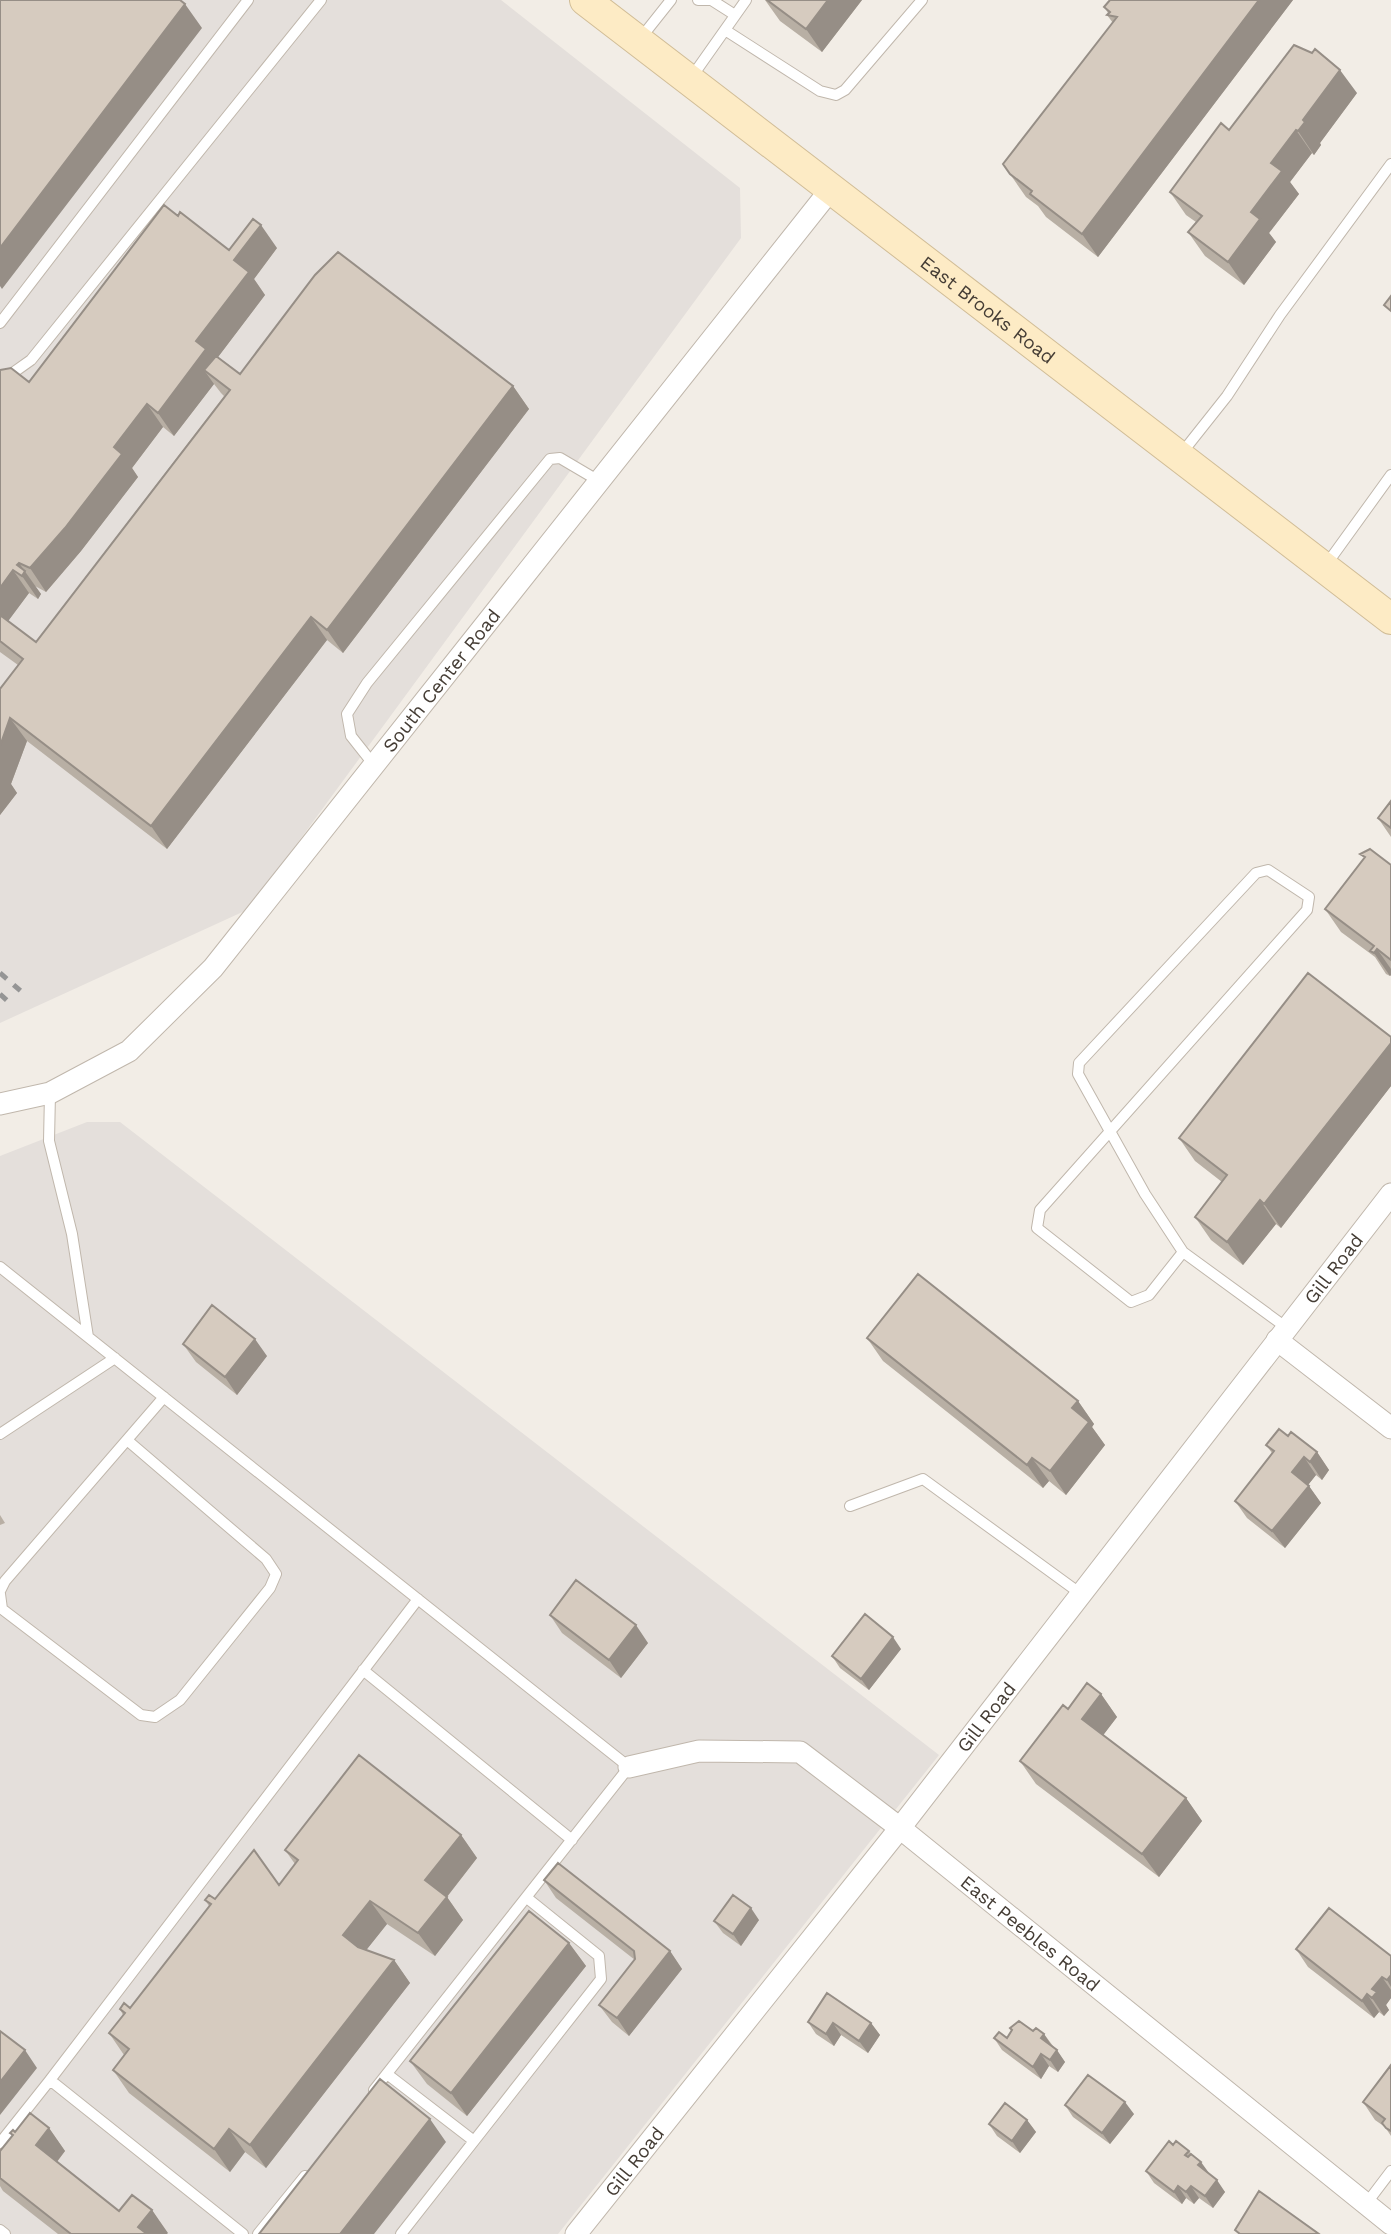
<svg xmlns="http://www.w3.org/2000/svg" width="1391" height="2234" viewBox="0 0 1391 2234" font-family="'Work Sans',sans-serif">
	<rect width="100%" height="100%" fill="#f2ede6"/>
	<path fill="#e4dfdb" d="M0,0H501L740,188L741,238L249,909L0,1023Z
		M87,1122H120L939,1755L558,2234H0V1156Z"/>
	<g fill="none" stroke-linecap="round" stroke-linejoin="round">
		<g stroke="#c0b7ac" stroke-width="12">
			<path id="service" d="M698,0H715
				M713,1L735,15
				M725,30L820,91L836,95L845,90L922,0
				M640,39L671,0
				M691,78L746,0
				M0,323L248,0
				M0,382L31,360L321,0
				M1181,454L1227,396L1280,315L1391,164
				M1326,565L1391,475
				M374,765L351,736L347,714L367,683L550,459L560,458L599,481
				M50,1093L49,1141L72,1234L88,1337
				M1183,1252L1145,1194L1078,1074L1079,1063L1256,873L1268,870L1309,897L1307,910L1040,1210L1037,1228L1131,1302L1149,1295L1183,1252L1287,1328
				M0,1267L629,1767L374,2090
				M0,1434L115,1358
				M850,1506L923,1479L1081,1594
				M0,1591L5,1581L164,1397
				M0,1594L2,1609L141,1715L155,1717L180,1700L270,1588L276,1574L266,1559L127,1440
				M363,1670L572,1840
				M387,2074L474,2141
				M0,2143L50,2080
				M1366,2204L1391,2171
				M0,2230L5,2234
				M243,2234L50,2080L418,1599
				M258,2234L305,2176
				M401,2234L601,1979L599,1956L527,1898"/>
		</g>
		<g stroke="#c0b7ac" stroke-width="23">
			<g id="minor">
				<path id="s1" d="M0,1104L50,1093L129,1051L213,968L831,189"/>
				<path d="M1277,1340L1391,1428"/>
				<path id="s2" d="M629,1767L699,1751L800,1752L900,1828L1391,2224"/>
				<path id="s3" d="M576,2234L900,1828L1391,1194"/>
			</g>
		</g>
		<g stroke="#d1bd97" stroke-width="32">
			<g id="secondary">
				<path id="s4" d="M585,0L1391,619"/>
			</g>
		</g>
		<use href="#service" stroke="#fff" stroke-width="10"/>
		<use href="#minor" stroke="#fff" stroke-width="21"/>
		<use href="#secondary" stroke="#fdebc5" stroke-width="30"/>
		<path stroke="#959595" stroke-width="5" stroke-dasharray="9 9" stroke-linecap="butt" d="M0,973L23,993
			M0,994L12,1005"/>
	</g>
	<path fill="#b8afa4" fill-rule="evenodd" d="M765,0H862L822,52L780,21Z
		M1293,0L1098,257L1046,217L1038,206L1026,197L1003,164L1113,23L1107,15L1108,13L1104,7Z
		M1357,93L1320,143L1321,145L1314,155L1312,153L1290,182L1299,194L1269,233L1276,242L1244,285L1205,256L1188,232L1196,222L1186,215L1170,192L1229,130Z
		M178,216L229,250L277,248L254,279L265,295L218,357L240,374L513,386L529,409L343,653L327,640L167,849L27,741L11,784L17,793L0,815V689L18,665L0,652V370L29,382ZM214,384L221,393L224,396L36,642L8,621L29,593L38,599L41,594L35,586L46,592L81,551L138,477L132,468L163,427L174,436Z
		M1391,801V837L1378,818Z
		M1360,854L1391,865V975L1390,976L1386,974L1375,957L1341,932L1325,909L1364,858Z
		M1391,1037V1086L1281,1228L1276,1224L1243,1265L1211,1240L1195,1217L1222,1182L1195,1161L1179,1138Z
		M867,1338L1078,1401L1094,1424L1092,1427L1105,1445L1066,1495L1049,1481L1043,1488L883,1361Z
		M183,1344L267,1356L237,1395L196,1362Z
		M1288,1436L1317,1452L1329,1470L1322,1480L1316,1475L1308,1485L1321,1503L1285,1548L1247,1518L1235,1501L1272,1453L1266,1445Z
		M0,1515L5,1523L0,1525Z
		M550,1615L648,1643L621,1678L562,1633Z
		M901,1649L869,1690L840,1668L832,1656Z
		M1101,1694L1117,1717L1103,1735L1186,1798L1202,1821L1159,1877L1036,1784L1020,1761L1068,1709Z
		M461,1835L477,1858L447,1897L463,1920L435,1956L387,1924L366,1950L394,1960L410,1983L266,2168L245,2152L230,2172L129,2093L113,2070L124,2055L109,2033L123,2015L120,2009L130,2008L209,1906L205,1900L215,1899L279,1885L295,1864L285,1850Z
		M544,1880L670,1951L682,1969L629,2036L612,2022L599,2005L635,1960L556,1898Z
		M759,1920L741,1946L723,1933L714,1921Z
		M569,1943L586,1966L467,2116L427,2084L410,2061Z
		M1296,1949L1391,1956V1998L1386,2005L1389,2010L1384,2016L1379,2012L1374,2018L1308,1967Z
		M808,2022L871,2023L880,2035L868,2053L841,2035L834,2046L816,2034Z
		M1033,2031L1044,2034L1065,2062L1058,2072L1049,2066L1041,2079L1002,2050L994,2038H1007Z
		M1391,2065V2136L1385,2127L1375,2120L1363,2102Z
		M1065,2105L1134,2114L1110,2144L1073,2117Z
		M1027,2120L1036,2132L1020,2153L997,2136L989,2124Z
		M49,2128L65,2151L57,2162L119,2211L152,2210L167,2234H58L3,2191L0,2186V2151L12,2136L10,2133Z
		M1173,2145L1189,2151L1225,2192L1213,2208L1199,2198L1194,2204L1186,2198L1182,2204L1154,2183L1146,2171Z"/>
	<path fill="#968e86" d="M828,0H862L822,52L806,29Z
		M1259,0H1293L1098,257L1082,234Z
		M185,4L202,28L2,289L0,286V248Z
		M1340,70L1357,93L1320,143L1321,145L1314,155L1298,131L1303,120Z
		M1296,130L1312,153L1290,182L1299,194L1269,233L1276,242L1244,285L1228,262L1271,163Z
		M261,225L277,248L254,279L265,295L215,361L204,370L214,384L174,436L158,413L196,341L234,260Z
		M513,386L529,409L343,653L327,630Z
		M147,404L163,427L132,468L138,477L81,551L46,592L30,568L114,447Z
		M19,563L41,594L38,599L22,576L17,565Z
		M13,570L29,593L3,628L0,624V588Z
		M311,617L327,640L167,849L151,826Z
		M10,718L27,741L11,784L17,793L0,815V746Z
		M1377,949L1391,969V975L1390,976L1374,953Z
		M1391,1043V1086L1281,1228L1264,1204Z
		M1260,1200L1276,1224L1243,1265L1227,1242Z
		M255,1339L267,1356L237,1395L225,1377Z
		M1078,1401L1094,1424L1092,1427L1105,1445L1066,1495L1050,1471L1072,1408Z
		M1317,1452L1329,1470L1322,1480L1310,1462Z
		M1304,1457L1316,1475L1304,1490L1292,1472Z
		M1032,1458L1049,1481L1043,1488L1027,1465Z
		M1309,1486L1321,1503L1285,1548L1272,1531Z
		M636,1625L648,1643L621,1678L609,1660Z
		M893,1637L901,1649L869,1690L861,1679Z
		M1101,1694L1117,1717L1098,1742L1082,1719Z
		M1186,1798L1202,1821L1159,1877L1142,1854Z
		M461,1835L477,1858L442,1903L425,1880Z
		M447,1897L463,1920L435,1956L418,1933Z
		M370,1901L387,1924L360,1958L343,1935Z
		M751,1908L759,1920L741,1946L733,1934Z
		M569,1943L586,1966L467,2116L451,2093Z
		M670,1951L682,1969L629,2036L617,2018Z
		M394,1960L410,1983L266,2168L250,2145Z
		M1391,1975V1987L1387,1980Z
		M1382,1977L1391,1990V1998L1386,2005L1389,2010L1384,2016L1372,1998V1989Z
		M1367,1994L1379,2012L1374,2018L1362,2001Z
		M833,2023L841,2035L834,2046L826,2034Z
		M871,2023L880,2035L868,2053L859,2041Z
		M1044,2034L1052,2046L1041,2038Z
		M25,2050L37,2068L0,2115V2082Z
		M1057,2050L1065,2062L1058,2072L1050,2060Z
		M1041,2054L1049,2066L1041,2079L1033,2067Z
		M1125,2102L1134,2114L1110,2144L1102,2133Z
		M430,2119L446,2142L374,2234H340Z
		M1027,2120L1036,2132L1020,2153L1012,2141Z
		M49,2128L65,2151L52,2168L36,2145Z
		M229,2129L245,2152L230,2172L214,2149Z
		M1201,2162L1209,2173L1198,2165Z
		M1217,2180L1225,2192L1213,2208L1205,2196Z
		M1178,2186L1186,2198L1182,2204L1174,2192Z
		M1191,2186L1199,2198L1194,2204L1186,2192Z
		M152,2210L168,2233L167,2234H143L138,2227Z"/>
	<path fill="#d6cbbf" stroke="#968e86" stroke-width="2" d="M0,0H180L185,4L0,248Z
		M767,0H828L806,29Z
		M1110,0H1259L1082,234L1030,194L1032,191L1010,174L1003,164L1117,17L1107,15L1110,12L1104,7Z
		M1294,45L1312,53L1315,49L1340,70L1303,120L1305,122L1298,131L1296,130L1271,163L1282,171L1251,212L1260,219L1228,262L1188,232L1202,216L1170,192L1221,123L1229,130Z
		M164,205L178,216L180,212L229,250L253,219L261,225L234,260L249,272L196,341L206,349L158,413L147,404L114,447L122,454L65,528L30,568L19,563L17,565L25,571L22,576L13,570L0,588V370L11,368L29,382Z
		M338,252L513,386L327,630L311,617L151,826L10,718L0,746V689L23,659L0,641V615L36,642L230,390L204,370L216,356L240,374L315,275Z
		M1391,296V311L1384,305Z
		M1391,801V828L1378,818Z
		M1370,849L1391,865V960L1377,949L1374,953L1370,951L1374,946L1325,909L1365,857L1360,854Z
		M1308,973L1391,1037V1043L1264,1204L1260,1200L1227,1242L1195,1217L1227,1175L1179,1138Z
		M918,1274L1078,1401L1072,1408L1089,1422L1050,1471L1032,1458L1027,1465L867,1338Z
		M212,1305L255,1339L225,1377L183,1344Z
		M1279,1429L1288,1436L1291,1432L1317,1452L1310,1462L1304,1457L1292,1472L1309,1486L1272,1531L1235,1501L1274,1451L1266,1445Z
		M576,1580L636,1625L609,1660L550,1615Z
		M865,1614L893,1637L861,1679L832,1656Z
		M1087,1683L1101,1694L1082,1719L1186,1798L1142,1854L1020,1761L1063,1705L1068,1709Z
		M359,1755L461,1835L425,1880L447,1897L418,1933L370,1901L343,1935L358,1947L394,1960L250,2145L229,2129L214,2149L113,2070L129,2049L109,2033L125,2013L120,2009L124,2003L130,2008L211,1904L205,1900L209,1895L215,1899L254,1850L279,1885L298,1860L285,1850Z
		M558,1863L670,1951L617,2018L599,2005L635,1959L634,1951L544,1880Z
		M733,1895L751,1908L733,1934L714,1921Z
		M1329,1908L1391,1956V1975L1387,1980L1382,1977L1372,1989L1377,1992L1372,1998L1367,1994L1362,2001L1296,1949Z
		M529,1911L569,1943L451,2093L410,2061Z
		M827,1993L871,2023L859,2041L833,2023L826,2034L808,2022Z
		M1019,2021L1033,2031L1036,2028L1044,2034L1041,2038L1057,2050L1050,2060L1041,2054L1033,2067L994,2038L999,2032L1007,2038L1012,2030L1010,2028Z
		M0,2031L25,2050L0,2082Z
		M1391,2065V2131L1386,2128L1382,2123L1385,2119L1363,2102Z
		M1088,2075L1125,2102L1102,2133L1065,2105Z
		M380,2079L430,2119L340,2234H259Z
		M1005,2103L1027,2120L1012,2141L989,2124Z
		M30,2113L49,2128L36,2145L119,2211L132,2195L152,2210L138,2227L147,2234H71L0,2178V2151L13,2135L10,2133L13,2130L15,2132Z
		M1169,2141L1173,2145L1176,2141L1189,2151L1185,2155L1188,2157L1191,2154L1201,2162L1198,2165L1217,2180L1205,2196L1191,2186L1186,2192L1178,2186L1174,2192L1146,2171Z
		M1259,2191L1319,2234H1240L1235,2230Z"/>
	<g text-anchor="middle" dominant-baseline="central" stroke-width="5" stroke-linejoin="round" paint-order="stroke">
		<g font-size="19" fill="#453d35" stroke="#fff">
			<text stroke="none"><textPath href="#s4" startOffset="508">East Brooks Road</textPath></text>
			<text stroke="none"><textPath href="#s1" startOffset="626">South Center Road</textPath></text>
			<text stroke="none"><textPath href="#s3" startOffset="1227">Gill Road</textPath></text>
			<text stroke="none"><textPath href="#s3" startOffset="660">Gill Road</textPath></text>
			<text stroke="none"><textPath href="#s2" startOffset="466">East Peebles Road</textPath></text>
			<text stroke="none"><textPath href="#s3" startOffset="93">Gill Road</textPath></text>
		</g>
	</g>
</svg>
